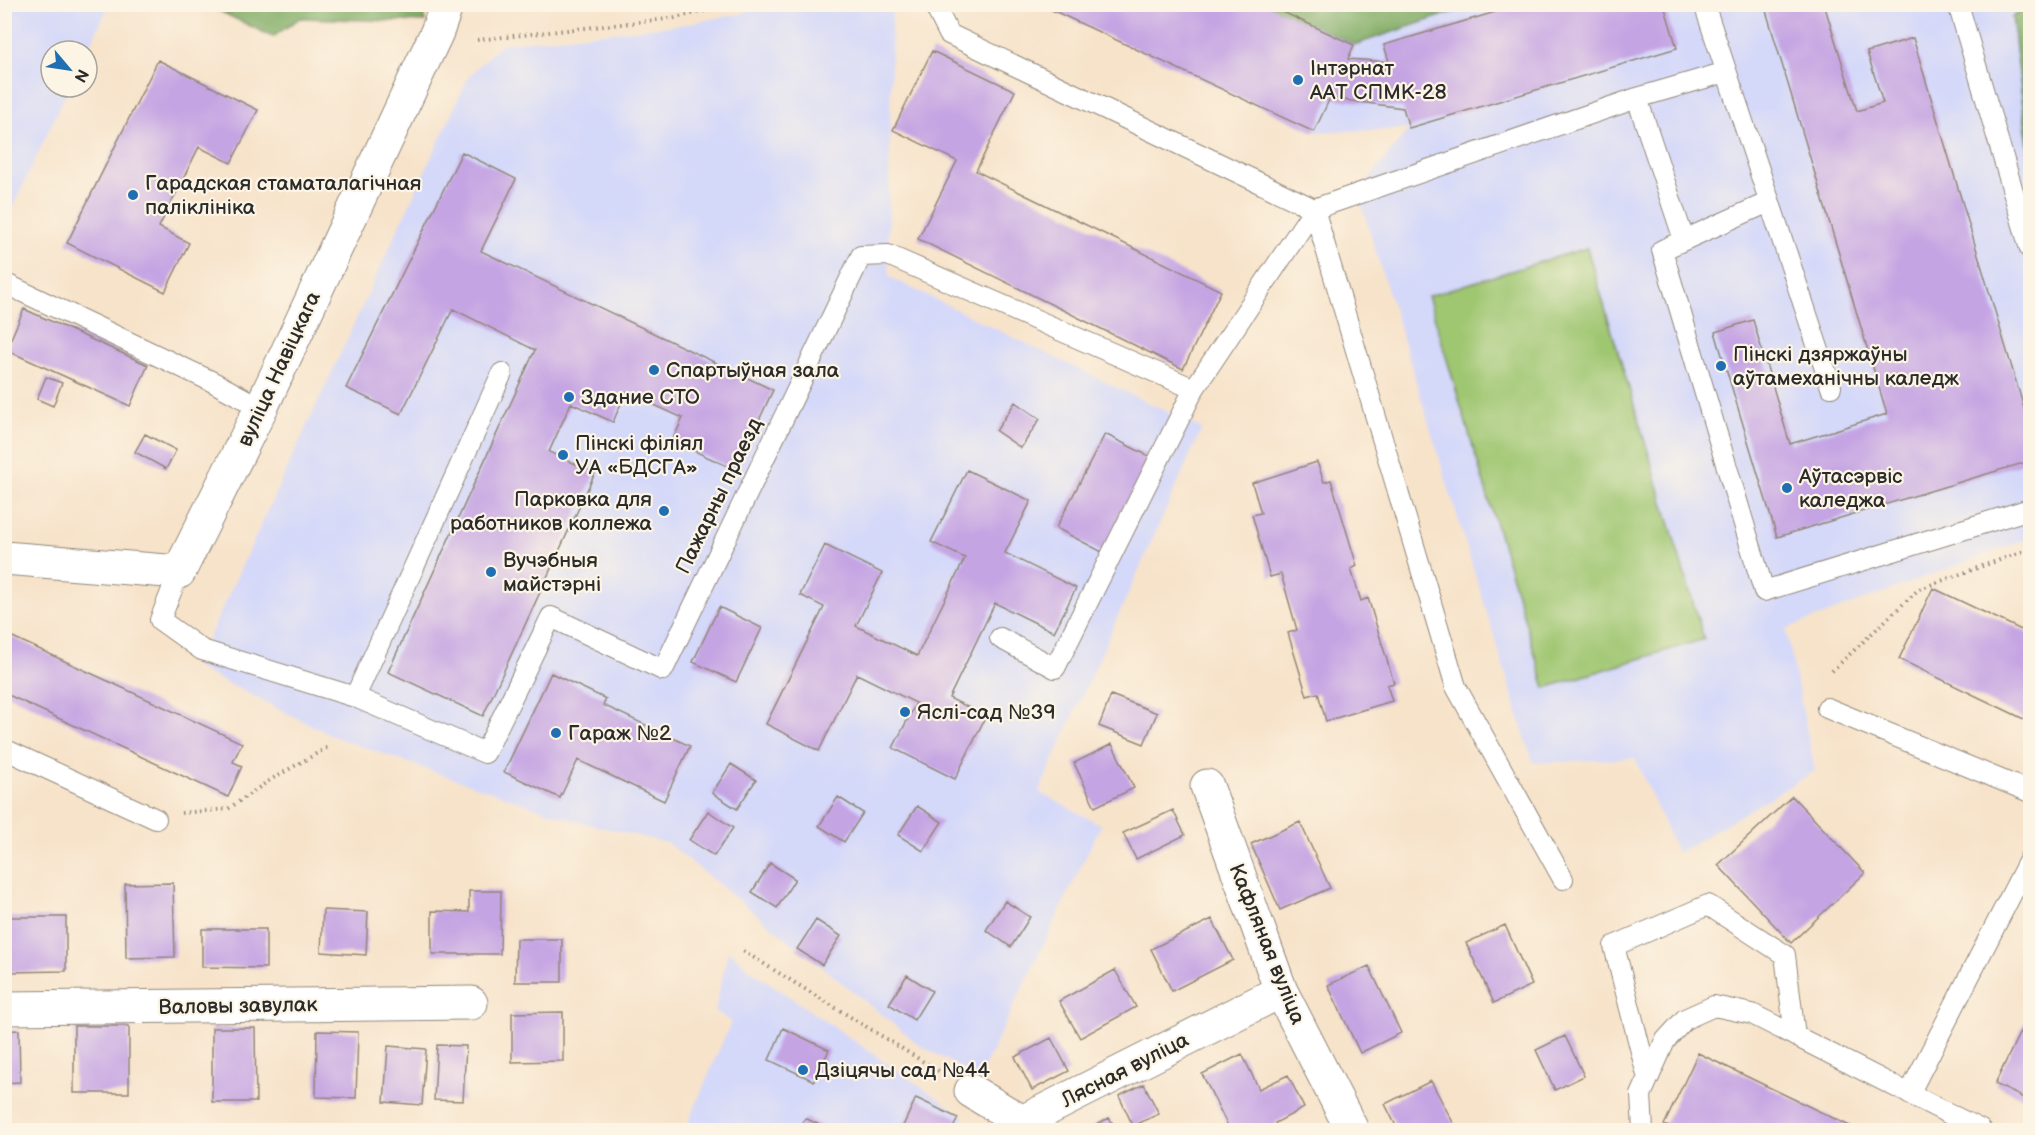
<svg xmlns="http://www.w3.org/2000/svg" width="2035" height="1135" viewBox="0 0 2035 1135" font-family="'Balsamiq Sans',sans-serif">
	<rect width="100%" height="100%" fill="#fcf5e5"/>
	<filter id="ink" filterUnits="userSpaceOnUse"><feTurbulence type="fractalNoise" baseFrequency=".0167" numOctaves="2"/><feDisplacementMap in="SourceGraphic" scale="12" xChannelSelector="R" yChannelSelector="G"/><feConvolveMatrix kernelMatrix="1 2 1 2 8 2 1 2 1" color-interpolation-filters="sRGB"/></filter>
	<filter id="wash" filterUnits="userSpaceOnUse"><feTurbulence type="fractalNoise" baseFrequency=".008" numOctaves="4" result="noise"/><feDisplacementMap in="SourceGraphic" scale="24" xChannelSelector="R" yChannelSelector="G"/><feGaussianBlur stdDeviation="1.35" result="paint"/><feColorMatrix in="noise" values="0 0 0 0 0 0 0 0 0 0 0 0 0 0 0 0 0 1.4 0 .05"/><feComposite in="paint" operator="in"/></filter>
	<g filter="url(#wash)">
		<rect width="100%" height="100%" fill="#f7e3ca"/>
		<path fill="#d4d8f9" d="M5,4L109,5L87,51H51V87H69L5,224Z
			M1041,4L2030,5V538L1786,629L1815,771L1677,853L1635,758L1533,763L1358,193L1409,129L1314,132Z
			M772,5H892L888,255L889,277L1202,429L1039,792L1101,825L979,1078L921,1046L667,843L572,820L335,737L195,667L469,76L501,44L679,25L739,14Z
			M728,950L752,971L965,1117L958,1130H685L731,1022L715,1011Z"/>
		<path fill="#9fc671" stroke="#65784e" stroke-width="1.5" d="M1587,248L1704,639L1545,688L1428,296Z"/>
		<path fill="#7fab63" stroke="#556b47" stroke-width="1.5" d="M207,5H417L423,7L425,22L300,18L273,37Z
			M1266,5H1474L1354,45Z
			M2030,5V161L2012,17Z"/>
		<g id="blocks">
			<path fill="#c5a4e3" d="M1039,4H1266L1354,45L1348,59L1389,62L1384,45L1519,5H1664L1677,48L1409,128L1403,108L1330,98L1314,132Z
				M1764,4H1824L1857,111L1883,103L1867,52L1913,38L2030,428V461L1777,537L1715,332L1753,320L1790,444L1887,414Z
				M932,51L1015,91L976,171L1221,291L1183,369L918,239L957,161L893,130Z
				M158,60L258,110L231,163L199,147L159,227L189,243L165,292L67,243Z
				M462,152L516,179L481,251L773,390L736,470L672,441L683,418L626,392L613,422L571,403L549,452L595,473L483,716L388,672L535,350L453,309L401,414L346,388Z
				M24,309L148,365L130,406L6,350Z
				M46,377L62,383L53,406L37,399Z
				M1015,402L1040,419L1021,448L996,431Z
				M145,434L176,450L166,469L135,452Z
				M1105,434L1151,457L1102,552L1056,528Z
				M1317,462L1324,482L1331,480L1357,566L1351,569L1361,601L1368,598L1394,683L1387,685L1392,701L1326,721L1318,693L1307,696L1288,633L1297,630L1281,574L1270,577L1252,515L1261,513L1252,483Z
				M967,470L1031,501L1005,553L1076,588L1054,632L995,603L949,698L986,716L955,779L893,748L916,703L857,674L819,751L766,724L824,607L800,595L825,545L882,573L856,626L917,656L965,558L931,542Z
				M1933,588L2030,634V722L1899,659Z
				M719,607L762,628L736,682L693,662Z
				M4,633L242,743L233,762L242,766L228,797L4,693Z
				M551,673L606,699L603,705L690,746L664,801L578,760L560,798L504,772Z
				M1111,695L1157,713L1144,744L1099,726Z
				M1112,744L1134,788L1095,807L1074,763Z
				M731,764L756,780L737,809L712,793Z
				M1792,796L1865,873L1791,943L1718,865Z
				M838,797L863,813L844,842L819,826Z
				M917,806L942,822L923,851L898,835Z
				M1173,810L1185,835L1136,859L1123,833Z
				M708,811L733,828L714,856L689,840Z
				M1300,822L1330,888L1280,910L1251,844Z
				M770,863L795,879L777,908L752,892Z
				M173,883L175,957L126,958L125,884Z
				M469,891H501L500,954H432V911L469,912Z
				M1005,901L1030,917L1011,947L986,930Z
				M323,910L368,912L366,955L321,952Z
				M8,917H66V971L8,972Z
				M1212,919L1233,960L1172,991L1151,949Z
				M816,920L841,936L822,965L797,949Z
				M1505,925L1532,985L1494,1003L1466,943Z
				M202,929H266V968L202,967Z
				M516,939H562V982H515Z
				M1369,966L1401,1033L1360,1053L1328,985Z
				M1115,970L1136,1007L1080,1038L1059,1001Z
				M907,975L932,991L914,1020L889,1004Z
				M2030,1011V1101L1995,1084Z
				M563,1012V1061L512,1062V1013Z
				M74,1026H129V1093H74Z
				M212,1028H255L256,1102H212Z
				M783,1028L829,1050L814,1081L769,1060Z
				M19,1030L20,1082L4,1083V1031Z
				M317,1031L358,1032L356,1098L316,1097Z
				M1565,1036L1584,1076L1555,1090L1536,1050Z
				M1051,1038L1069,1071L1032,1090L1015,1057Z
				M437,1045L466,1046L463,1101L434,1100Z
				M388,1046L426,1049L422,1105L384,1102Z
				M1698,1053L1858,1130H1676L1664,1125Z
				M1242,1054L1259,1089L1288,1075L1304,1108L1275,1123L1279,1130H1230L1202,1074Z
				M1431,1081L1457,1130H1398L1385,1104Z
				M1144,1084L1159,1114L1133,1126L1119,1096Z
				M916,1098L958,1118L952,1130H913L903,1126Z
				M805,1118L830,1130H799Z
				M1109,1118L1117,1130H1087Z"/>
		</g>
	</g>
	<g filter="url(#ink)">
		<use href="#blocks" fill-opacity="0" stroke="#91877a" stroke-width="1.5"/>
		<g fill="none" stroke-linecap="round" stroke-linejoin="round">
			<g stroke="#91877a" stroke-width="22">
				<path id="lane" d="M934,4L949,34L1314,209L1456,687L1563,879
					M1704,4L1831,387
					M1958,4L2030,249
					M1637,98L1684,240
					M1769,202L1662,250L1764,591L2030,509
					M6,284L213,382L261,408
					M179,572L160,620L202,650L355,697L485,753L551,617L663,670L861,256L888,255L1194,389L1314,209L1637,98L1726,72
					M1000,638L1055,668L1194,389
					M355,697L502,373
					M1827,708L2030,792
					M4,749L156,819
					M1648,1079L1614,946L1708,905L1785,955L1795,1036
					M1909,1094L2030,858
					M1643,1130L1641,1095L1665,1041L1685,1019L1714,1006L1752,1014L1981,1130"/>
			</g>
			<g stroke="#91877a" stroke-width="35">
				<path id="street" d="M4,558L179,572L261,408L437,32L447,4
					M1207,786L1281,991L1352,1130
					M4,1008L471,1003
					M971,1091L1022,1122L1281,991"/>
			</g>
			<path stroke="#91877a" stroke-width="4" stroke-dasharray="1.5 4.5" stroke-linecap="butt" d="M477,40L675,18L734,4
				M1832,671L1919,589L2030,549
				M181,813L228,809L270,780L328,747
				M743,951L945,1075"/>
			<use href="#lane" stroke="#fff" stroke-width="20"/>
			<use href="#street" stroke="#fff" stroke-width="33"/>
		</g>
	</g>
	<g fill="#1f6fb2" stroke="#fcf5e5" stroke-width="2">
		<circle cx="1298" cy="80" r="6"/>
		<circle cx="133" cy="195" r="6"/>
		<circle cx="1721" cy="366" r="6"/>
		<circle cx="654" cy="370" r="6"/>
		<circle cx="569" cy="397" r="6"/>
		<circle cx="563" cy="455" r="6"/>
		<circle cx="1787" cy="488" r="6"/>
		<circle cx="664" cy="511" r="6"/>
		<circle cx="491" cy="572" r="6"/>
		<circle cx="905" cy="712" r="6"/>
		<circle cx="556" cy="733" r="6"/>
		<circle cx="803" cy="1070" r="6"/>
	</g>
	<g text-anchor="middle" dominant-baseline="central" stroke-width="4.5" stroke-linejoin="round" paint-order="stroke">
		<g font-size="21" fill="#2b2b2b" stroke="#fcf5e5" text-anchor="start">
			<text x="1310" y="68">Інтэрнат<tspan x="1310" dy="24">ААТ СПМК-28</tspan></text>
			<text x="145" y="183">Гарадская стаматалагічная<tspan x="145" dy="24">паліклініка</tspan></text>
			<text x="1733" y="354">Пінскі дзяржаўны<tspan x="1733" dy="24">аўтамеханічны каледж</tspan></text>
			<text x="666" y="370">Спартыўная зала</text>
			<text x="581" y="397">Здание СТО</text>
			<text x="575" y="443">Пінскі філіял<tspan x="575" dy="24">УА «БДСГА»</tspan></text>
			<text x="1799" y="476">Аўтасэрвіс<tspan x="1799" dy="24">каледжа</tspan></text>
			<text x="652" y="499" text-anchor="end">Парковка для<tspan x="652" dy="24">работников коллежа</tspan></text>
			<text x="503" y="560">Вучэбныя<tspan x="503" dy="24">майстэрні</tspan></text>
			<text x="917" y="712">Яслі-сад №39</text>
			<text x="568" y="733">Гараж №2</text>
			<text x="815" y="1070">Дзіцячы сад №44</text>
		</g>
		<g font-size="21" fill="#2b2b2b" stroke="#fcf5e5">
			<text transform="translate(279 369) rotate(-65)">вуліца Навіцкага</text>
			<text transform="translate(719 496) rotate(-64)">Пажарны праезд</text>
			<text transform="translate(1267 944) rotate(68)">Кафляная вуліца</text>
			<text transform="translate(238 1006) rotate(-1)">Валовы завулак</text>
			<text transform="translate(1125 1070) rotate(-27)">Лясная вуліца</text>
		</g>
	</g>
	<rect width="2035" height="1135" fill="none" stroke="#fcf5e5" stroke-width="24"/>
	<g transform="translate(69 69) rotate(119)"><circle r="28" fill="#fcf5e5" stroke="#a8a49b" stroke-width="1.5"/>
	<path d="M0-4.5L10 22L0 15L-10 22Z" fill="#1f6fb2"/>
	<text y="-9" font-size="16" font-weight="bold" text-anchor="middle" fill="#2b2b2b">N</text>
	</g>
</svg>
